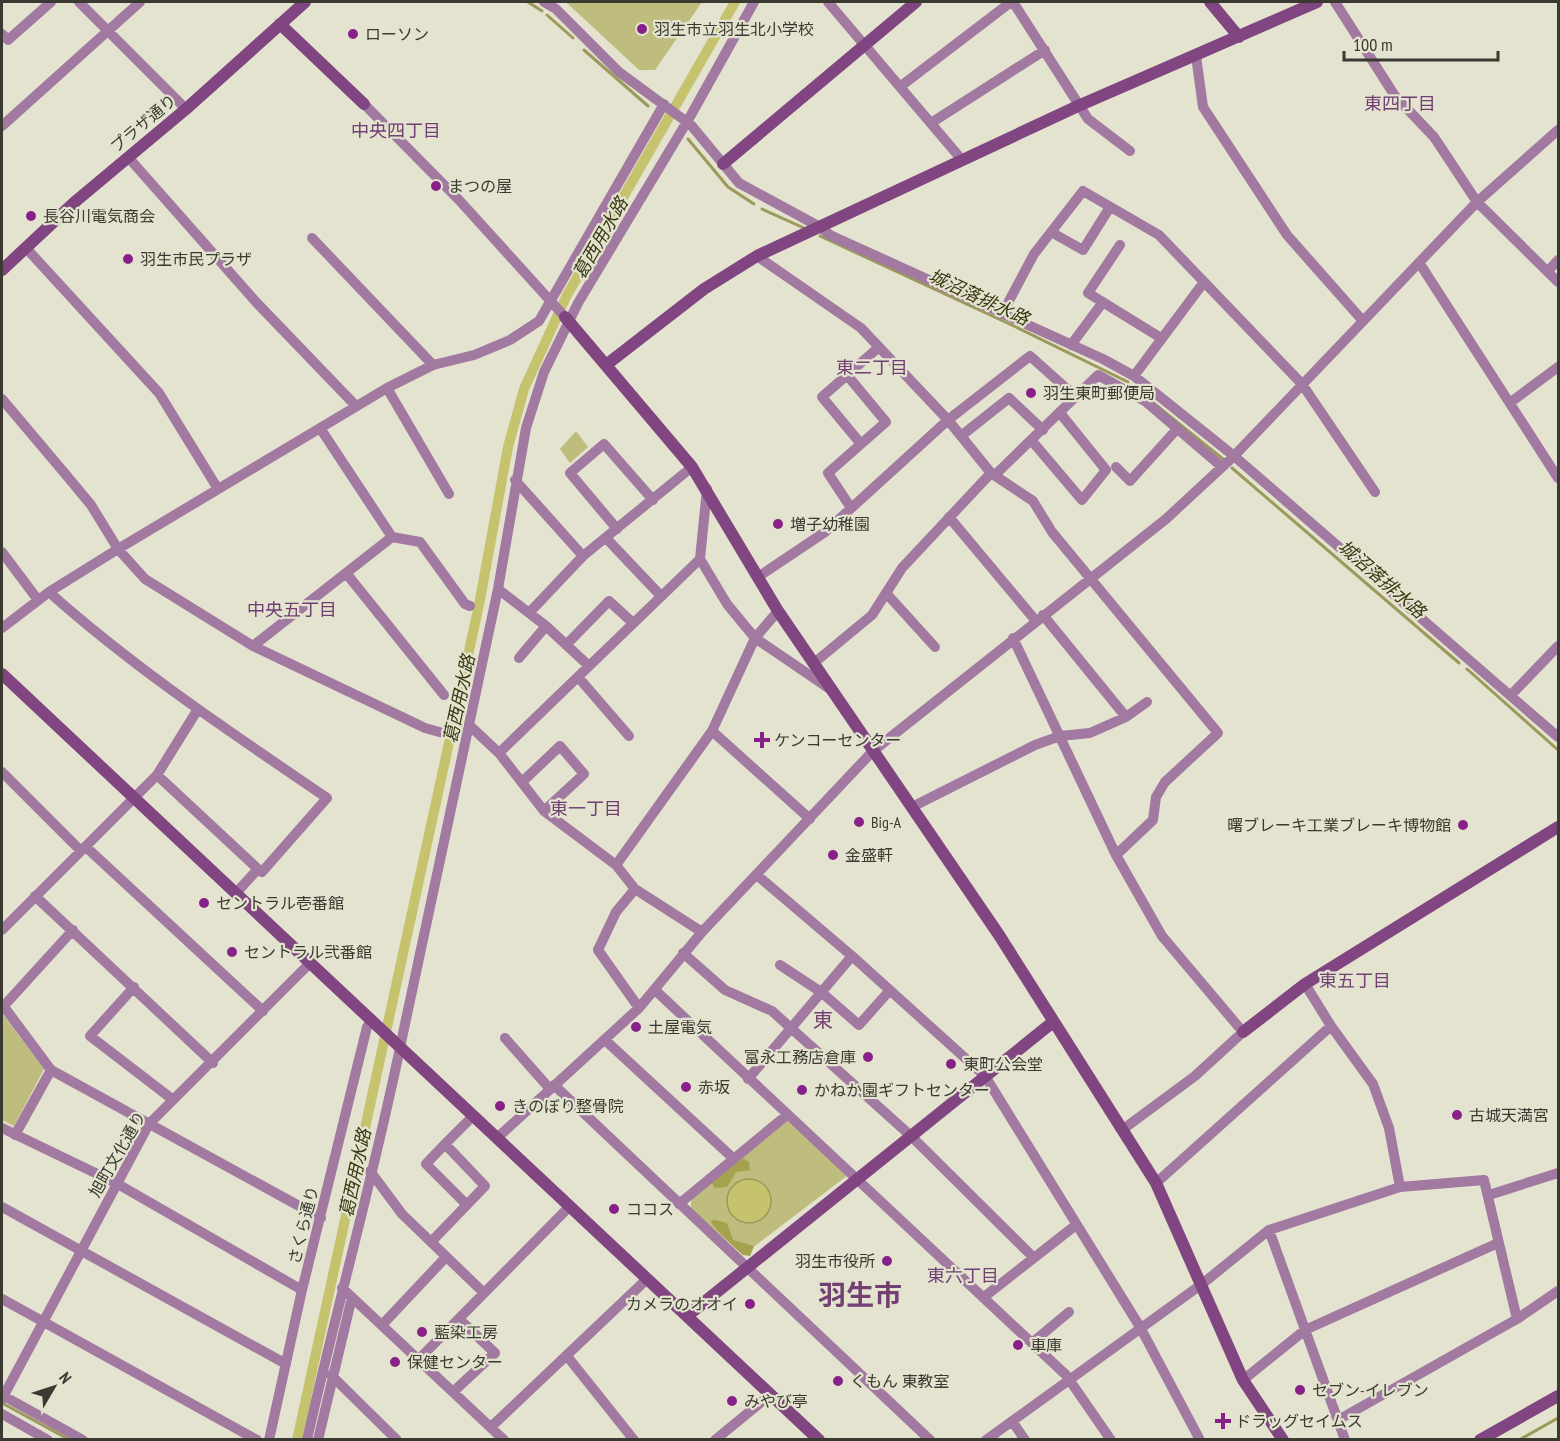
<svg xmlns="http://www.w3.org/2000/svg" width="1560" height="1441" viewBox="0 0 1560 1441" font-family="'PT Sans Narrow','Noto Sans JP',sans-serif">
	<rect width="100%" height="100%" fill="#e3e3cf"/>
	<path fill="#bebd7d" d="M566,2H702L655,70H639Z
		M576,431L588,447L570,463L560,449Z
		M2,1013L44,1069L14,1126L2,1120Z
		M786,1120L848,1175L743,1255L691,1209V1198Z"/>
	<path fill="#a5a24d" d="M743,1158L749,1162L750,1170L736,1172L727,1187L715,1188L712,1183Z
		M715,1220L727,1223L733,1240L754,1246L750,1256L743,1255C732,1245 719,1233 710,1221Z"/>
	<path fill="#c5c36d" stroke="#9b9a5b" stroke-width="1.5" d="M727 1201a22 22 0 1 1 44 0a22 22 0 1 1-44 0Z"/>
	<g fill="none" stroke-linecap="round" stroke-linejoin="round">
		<path stroke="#9b9a5b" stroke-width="3" d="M528,2L542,11
			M547,15L573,38
			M584,50L648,106
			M688,139L728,187L754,204
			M762,209L804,228
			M820,236L1016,327L1128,382
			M1131,385L1223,459
			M1232,468L1459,663
			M1467,669L1558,750
			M2,1403L70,1440
			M1519,1440L1558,1418"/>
		<path stroke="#c5c36d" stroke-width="10" d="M297,1440L479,605L508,447L524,389L566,297L735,2"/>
		<path stroke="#a279a1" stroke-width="10" d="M79,2L186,109
			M544,2L556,9L619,72L691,125L739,183L820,227L830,235L1103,359L1134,376L1234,456L1558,737
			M828,2L962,160
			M1013,2L1088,119L1130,151
			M1335,2L1395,96L1434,137L1477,202L1558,282
			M2,34L8,40L51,2
			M1196,56L1203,107L1287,235L1363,321
			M901,86L1011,2
			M364,104L459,200L565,317
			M931,123L1045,50
			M2,126L140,2
			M128,157L256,302L356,406
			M1051,232L1083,250L1110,207
			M312,238L433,365
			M1120,245L1088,293L1161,338
			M26,248L159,393L218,489
			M757,256L861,328L948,420L991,473L1033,501L1052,532L1218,733L1165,782L1156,797L1153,820L1116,855
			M1420,264L1558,478
			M1548,271L1558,260
			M1002,314L1034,254L1083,191L1159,235L1302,384L1375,492
			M1071,345L1103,302
			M847,375L886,422L861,444
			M1134,376L1204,282
			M387,388L449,494
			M2,399L67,476L91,505L118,549L145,579L253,646L425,728L443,733
			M1511,402L1558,367
			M320,428L392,537L420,542L465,604L470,606
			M961,436L1009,398L1043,430
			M1032,441L1082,500L1106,470L1060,413
			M1116,467L1130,481L1177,429
			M996,474L1098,375L1145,401L1222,467
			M515,480L583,556
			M707,489L700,559L727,604L755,638L830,689
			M851,508L828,473L861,444L822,397L879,347
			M949,517L1036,621
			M617,529L570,473L604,444L653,500
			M606,538L661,596
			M2,552L38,600
			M346,573L444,695
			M758,577L825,532L948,420L1030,356L1076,397
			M498,589L546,626L589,666
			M49,592C135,669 232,733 327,798L262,872L258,869
			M886,593L935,647
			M529,613L583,556L692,467
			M1043,615L1126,717L1147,702
			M2,628L49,592L118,549L387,388L433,365L474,355L510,340L539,321L664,104
			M1013,638L1116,855L1162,936L1243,1032L1195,1076L1122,1130
			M566,645L609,601L633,623
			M253,646L392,537
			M519,658L546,626
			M814,663L872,615L902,568L991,473
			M578,677L629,736
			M1511,695L1558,646
			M469,725L499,753L544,811L616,865L635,889L702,932
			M712,731L810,819
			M499,753L700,559
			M2,772L81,851
			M157,775L258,869L236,893
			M522,782L560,746L584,774L544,811
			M912,807L1035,745L1060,736L1090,733L1126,717
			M86,847L263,1011
			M616,865L712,731L755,638L778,611
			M758,876L852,956L985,1076L1140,1327L1200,1440
			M635,889L616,912L598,950L639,1008
			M35,896L213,1063
			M2,930L157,775L198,709
			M683,953L725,990L772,1011L911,1136L1033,1257
			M780,965L821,992L859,1025L890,990
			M1305,984L1331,1026L1373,1084L1389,1128L1400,1187
			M134,987L90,1036L172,1099
			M655,990L1066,1375L1111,1440
			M2,1004L51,1070L321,1218
			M3,1007L73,930
			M505,1038L550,1089
			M605,1040L734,1159
			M748,1079L852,956
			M554,1085L930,1440
			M2,1128L116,1183L302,1290
			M15,1135L51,1070
			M497,1138L639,1008L702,932L873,751L1166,519L1234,456L1477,202L1558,130
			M445,1144L426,1164L467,1205
			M370,1171L402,1214L484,1293
			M1156,1183L1331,1026
			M1489,1195L1558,1173
			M679,1204L787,1115
			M2,1207L286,1364
			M1269,1230L1345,1440
			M431,1242L485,1186L445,1144L472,1117
			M342,1288L504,1440
			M984,1297L1076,1225
			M2,1299L257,1440
			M382,1325L446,1257
			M1033,1342L1069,1312
			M567,1356L634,1440
			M419,1359L569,1207
			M331,1375L397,1440
			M1243,1380L1305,1330L1498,1243
			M453,1392L495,1353L459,1319
			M2,1395L83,1440
			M2,1399L149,1124L310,963
			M2,1414L48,1440
			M1338,1420L1517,1319L1558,1291
			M1012,1421L1025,1440
			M491,1427L647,1279
			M269,1440L302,1290L367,1027L372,1021
			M307,1440C337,1305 375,1172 402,1038L498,589L526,428L544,372L578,303L691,115L754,2
			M318,1440L352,1297
			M715,1440L771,1394
			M986,1440L1202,1284L1269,1230L1400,1187L1484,1180L1517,1319"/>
		<path stroke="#814681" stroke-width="12" d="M1210,2L1239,37
			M280,24L364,104
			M723,164L916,2
			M2,270L76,201L186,109L305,2
			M565,317L692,467L778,611L999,935L1156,1183L1243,1380L1283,1440
			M606,365L704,289L757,256L1078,106L1317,2
			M2,674L819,1440
			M1243,1032L1305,984L1558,827
			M687,1316L1053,1022
			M1480,1440L1558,1396"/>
	</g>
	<g fill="#872189" stroke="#e3e3cf" stroke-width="2">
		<circle cx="642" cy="29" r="6"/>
		<circle cx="353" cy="34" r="6"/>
		<circle cx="436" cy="186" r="6"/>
		<circle cx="31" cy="216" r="6"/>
		<circle cx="128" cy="259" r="6"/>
		<circle cx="1031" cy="393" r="6"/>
		<circle cx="778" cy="524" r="6"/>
		<path d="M759 731h6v6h6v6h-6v6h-6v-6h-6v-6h6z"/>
		<circle cx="859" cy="822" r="6"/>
		<circle cx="1463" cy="825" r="6"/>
		<circle cx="833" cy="855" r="6"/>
		<circle cx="204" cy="903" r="6"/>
		<circle cx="232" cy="952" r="6"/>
		<circle cx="636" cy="1027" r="6"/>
		<circle cx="868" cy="1057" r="6"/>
		<circle cx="951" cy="1064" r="6"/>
		<circle cx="686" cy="1087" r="6"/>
		<circle cx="802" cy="1090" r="6"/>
		<circle cx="500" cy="1106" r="6"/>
		<circle cx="1457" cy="1115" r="6"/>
		<circle cx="614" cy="1209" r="6"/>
		<circle cx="887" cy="1261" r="6"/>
		<circle cx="750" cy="1304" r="6"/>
		<circle cx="422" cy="1332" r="6"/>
		<circle cx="1018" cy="1345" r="6"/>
		<circle cx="395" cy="1362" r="6"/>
		<circle cx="838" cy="1381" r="6"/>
		<circle cx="1300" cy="1390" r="6"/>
		<circle cx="732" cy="1401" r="6"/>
		<path d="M1220 1412h6v6h6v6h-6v6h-6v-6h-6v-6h6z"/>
	</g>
	<g text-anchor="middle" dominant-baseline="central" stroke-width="4.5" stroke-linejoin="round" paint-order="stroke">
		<g font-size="16" fill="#3a3a32" stroke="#e3e3cf" text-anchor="start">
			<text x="654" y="29">羽生市立羽生北小学校</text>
			<text x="365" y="34">ローソン</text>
			<text x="448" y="186">まつの屋</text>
			<text x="43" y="216">長谷川電気商会</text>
			<text x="140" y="259">羽生市民プラザ</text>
			<text x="1043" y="393">羽生東町郵便局</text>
			<text x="790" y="524">増子幼稚園</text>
			<text x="774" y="740">ケンコーセンター</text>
			<text x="871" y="822">Big-A</text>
			<text x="1451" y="825" text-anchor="end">曙ブレーキ工業ブレーキ博物館</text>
			<text x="845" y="855">金盛軒</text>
			<text x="216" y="903">セントラル壱番館</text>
			<text x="244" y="952">セントラル弐番館</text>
			<text x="648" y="1027">土屋電気</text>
			<text x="856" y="1057" text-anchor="end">富永工務店倉庫</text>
			<text x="963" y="1064">東町公会堂</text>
			<text x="698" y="1087">赤坂</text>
			<text x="814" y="1090">かねか園ギフトセンター</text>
			<text x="512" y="1106">きのぼり整骨院</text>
			<text x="1469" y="1115">古城天満宮</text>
			<text x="626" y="1209">ココス</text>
			<text x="875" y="1261" text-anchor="end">羽生市役所</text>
			<text x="738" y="1304" text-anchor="end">カメラのオオイ</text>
			<text x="434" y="1332">藍染工房</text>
			<text x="1030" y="1345">車庫</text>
			<text x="407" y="1362">保健センター</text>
			<text x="850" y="1381">くもん 東教室</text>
			<text x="1312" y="1390">セブン-イレブン</text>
			<text x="744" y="1401">みやび亭</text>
			<text x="1235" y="1421">ドラッグセイムス</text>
		</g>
		<g font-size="16" fill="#3a3a32" stroke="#e3e3cf">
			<text transform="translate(143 123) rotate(-40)">プラザ通り</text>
			<text transform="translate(117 1154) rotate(-60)">旭町文化通り</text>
			<text transform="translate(303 1225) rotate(-76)">さくら通り</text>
		</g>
		<g font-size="18" fill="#724072" stroke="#e3e3cf">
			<text x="1400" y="103">東四丁目</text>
			<text x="396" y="130">中央四丁目</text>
			<text x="872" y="367">東二丁目</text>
			<text x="292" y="609">中央五丁目</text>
			<text x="586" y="808">東一丁目</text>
			<text x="1355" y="980">東五丁目</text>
			<text x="963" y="1275">東六丁目</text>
		</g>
		<g font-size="18" font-style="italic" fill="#393812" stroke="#e3e3cf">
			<text transform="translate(600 238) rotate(-60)">葛西用水路</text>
			<text transform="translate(979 297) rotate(25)">城沼落排水路</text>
			<text transform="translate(1382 579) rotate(41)">城沼落排水路</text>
			<text transform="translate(459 699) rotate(-78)">葛西用水路</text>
			<text transform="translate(355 1173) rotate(-78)">葛西用水路</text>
		</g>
		<g font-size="20" fill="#724072" stroke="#e3e3cf">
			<text x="823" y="1020">東</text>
		</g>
		<g font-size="28" font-weight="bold" fill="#724072" stroke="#e3e3cf">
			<text x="860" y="1294">羽生市</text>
		</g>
	</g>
	<rect width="1560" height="1441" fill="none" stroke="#3a3a32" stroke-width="6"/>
	<g transform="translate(54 1387) rotate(51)" stroke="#e3e3cf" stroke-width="4.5" paint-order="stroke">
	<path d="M0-4.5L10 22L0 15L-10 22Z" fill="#3a3a32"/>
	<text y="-9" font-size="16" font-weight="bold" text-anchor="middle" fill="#3a3a32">N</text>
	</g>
	<path d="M1344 51v9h154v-9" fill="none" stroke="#3a3a32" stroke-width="3"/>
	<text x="1353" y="51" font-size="18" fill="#3a3a32" stroke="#e3e3cf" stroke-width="4.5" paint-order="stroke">100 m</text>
</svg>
